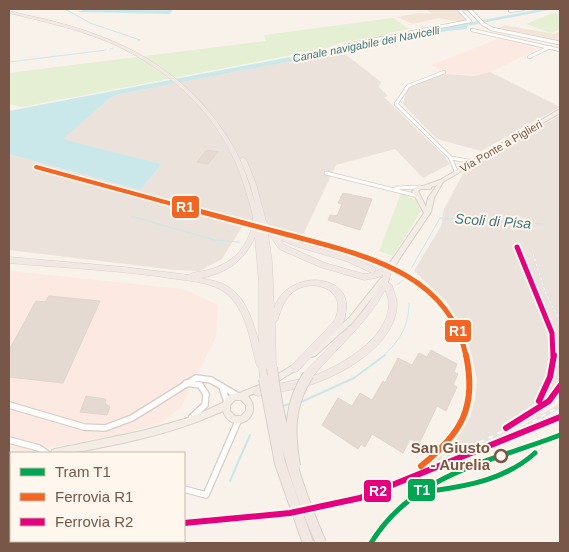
<svg xmlns="http://www.w3.org/2000/svg" width="569" height="552" viewBox="0 0 569 552" font-family="Helvetica,sans-serif">
	<rect width="100%" height="100%" fill="#f8f2eb"/>
	<path fill="#f2e5d8" d="M425,9H454L471,22L464,23L439,18L413,24L397,17L418,13L432,14Z
		M504,25L554,34L560,31V42L499,29Z"/>
	<path fill="#fce9e1" d="M503,37L544,46L484,75L446,74L431,65Z
		M9,271L183,289L218,305L216,337L181,407L162,422L126,433L25,452L9,448Z"/>
	<path fill="#ebe2db" d="M344,53L381,82L379,87L388,96L384,97L442,154L450,164L423,178L395,149L336,165L303,235L247,219L222,259L199,271L175,270L9,250V154L140,190L162,164L62,139L110,98L120,94L294,60L296,62Z
		M490,72L560,107L481,151L437,139L403,104L407,88L419,82L444,74L474,76Z
		M560,115V397L539,415L490,442H485L453,457L450,451L470,417L475,400L477,380L472,356L465,330L446,301L414,271L441,226L444,209L464,172Z"/>
	<path fill="#e5efd4" d="M553,13L560,15V29L551,33L526,24Z
		M393,18L409,29L388,33L389,36C368,40 347,38 328,48L22,107L9,104V73L266,41L264,35Z
		M401,193L417,201L421,211L393,256L379,251Z"/>
	<path fill="#cae8ea" d="M86,9H173L170,14L77,12Z
		M540,9H554L467,26V29L447,31L120,94L110,98L63,139L162,164L140,190L9,154V111Z"/>
	<g fill="none" stroke-linecap="round" stroke-linejoin="round">
		<path stroke="#cae8ea" stroke-width="1" d="M65,9L90,23L140,40L138,41
			M110,49L113,48
			M9,62L106,50
			M131,216L214,240L239,242
			M334,251L362,259L379,269
			M412,267L440,218L544,224
			M397,285L407,277
			M383,356C400,341 409,325 409,303"/>
		<path stroke="#cae8ea" stroke-width="2" d="M301,402L354,378L385,355
			M282,406L290,404
			M230,481L250,435
			M9,485L11,484"/>
	</g>
	<path fill="#e5dad2" stroke="#e1d5cc" d="M207,150L218,152L208,164L197,162Z
		M343,193L372,199L360,230L328,220L330,215L337,216L342,204L338,203Z
		M49,296L100,301L63,383L9,377V350L36,301L45,302Z
		M431,350L457,364L454,372L458,374L453,385L457,387L446,411L437,406L419,444L410,439L403,453L372,434L365,447L361,444L358,449L322,425L338,398L352,406L360,393L372,400L383,381L385,383L398,358L412,365L419,353L427,357Z
		M86,396L106,399L105,403L110,407L107,415L80,412Z"/>
	<g fill="none" stroke-linecap="round" stroke-linejoin="round">
		<g stroke="#d6cdc8" stroke-width="4">
			<path id="street-far2" d="M510,11L523,9
				M472,30L560,50
				M346,45L470,21L458,9
				M529,57L550,47
				M406,89L408,86L444,72"/>
		</g>
		<g stroke="#d6cdc8" stroke-width="4.5">
			<path id="street-far1" d="M407,88L396,104L450,157L456,171
				M451,158L474,162
				M326,173L418,196
				M396,188L420,187"/>
		</g>
		<g stroke="#d6cdc8" stroke-width="8">
			<path id="street" d="M186,383L200,385L206,394L205,405L192,417
				M222,387L227,402
				M9,405L84,427L105,428L132,418L196,378L211,380L238,396
				M9,440L39,448L46,453
				M184,489L206,495L239,419"/>
		</g>
		<g stroke="#d8cec7" stroke-width="4.5">
			<path id="secondary" d="M459,9H466
				M469,9L483,24L492,29L560,43"/>
		</g>
		<g stroke="#dacfc9" stroke-width="2">
			<path id="primary" d="M558,110H560V113L443,182L434,198L431,212L398,261H394L393,259L394,257L424,213L412,191L418,186H423L440,180ZM437,185L428,198L426,207L418,191L421,189H431V187Z
				M381,278H385L386,280L353,322L315,356L312,357L309,356L308,354L309,352L349,318Z
				M298,362L301,363L302,365L301,367L274,384L271,385L268,384L267,382L268,380Z
				M262,384L265,385L266,387L265,389L248,396C266,417 232,437 223,411C186,428 148,438 108,446C89,450 71,454 51,453L52,450L55,449L142,431L185,419L203,412L224,402L226,398L231,394L239,393ZM235,400H241L246,405V411L241,416H235L230,411V405Z
				M9,456H11V464H9Z"/>
		</g>
		<g stroke="#dacfc9" stroke-width="1">
			<path id="highway" d="M9,11C39,18 69,24 97,35C156,56 205,95 235,150C245,169 251,190 257,210L250,184L240,159L243,157L246,159L256,184L266,221L274,231L300,243L348,256L363,262L375,268L376,270L373,273L387,266H393L394,268L390,271L391,273L388,283L391,284L392,286C394,292 397,299 397,305C395,346 342,375 307,386C291,391 274,392 258,396L255,395L253,392L255,389L258,388L306,378L304,375L305,372C332,342 370,315 383,275L376,278L364,280L320,267L279,249L268,233L272,262L274,308C288,268 352,273 346,311C345,315 345,319 343,323C339,328 334,332 330,337C319,348 309,359 298,371L295,372L292,371L291,368L292,365C303,354 313,343 324,332C328,327 335,322 336,317C347,289 312,277 293,292C284,300 281,309 278,319L277,321L275,322L276,368L275,371L272,372L269,371L268,368V379L267,382L264,383L261,382L260,379L259,367L257,366L256,363C250,340 246,310 227,294C214,283 192,281 176,279C120,270 64,268 9,263V257L124,267L189,275C193,272 198,272 203,271C216,269 230,262 239,252C246,244 252,231 253,222C254,213 247,197 245,188C224,115 163,61 93,36C65,26 37,20 9,13ZM255,237L259,283V343C254,325 247,299 230,288C222,282 210,280 201,278C227,273 244,261 255,237ZM281,240L295,246L346,261L372,273L364,274L325,263L285,245ZM385,290C387,294 389,300 389,305C387,339 342,365 313,376C338,347 367,323 385,290Z"/>
		</g>
		<use href="#street-far2" stroke="#fefdfc" stroke-width="2.5"/>
		<use href="#street-far1" stroke="#fefdfc" stroke-width="3"/>
		<use href="#street" stroke="#fefdfc" stroke-width="5.5"/>
		<use href="#secondary" stroke="#fefdfc" stroke-width="3"/>
		<use href="#primary" fill="#f3ede5" fill-rule="evenodd"/>
		<use href="#highway" fill="#f2e8e3" fill-rule="evenodd"/>
		<g stroke="#e4e2e5" stroke-width="2.5">
			<path id="rail-far1" d="M36,167L243,223
				M284,234L388,264
				M517,247L552,333L553,356
				M533,254L546,294L560,321
				M395,267C428,288 459,316 468,356"/>
		</g>
		<g stroke="#e4e2e5" stroke-width="4">
			<path id="rail" d="M535,407L549,382L553,355
				M524,427L560,406
				M433,461C477,443 530,426 560,386
				M421,466C460,435 479,405 468,355
				M427,492C459,489 501,481 527,461C533,457 538,449 543,444
				M184,523L290,513L360,498L560,417
				M9,540H11
				M371,543C413,474 490,462 560,435"/>
		</g>
		<use href="#rail-far1" stroke="#fff7ed" stroke-width="1" stroke-dasharray="2.5" stroke-linecap="butt"/>
		<use href="#rail" stroke="#fff7ed" stroke-width="2" stroke-dasharray="5" stroke-linecap="butt"/>
		<g stroke="#dacfc9" stroke-width="8" stroke-linecap="butt">
			<path id="primary-bridge" d="M390,268L396,259"/>
		</g>
		<g stroke="#dacfc9" stroke-width="12" stroke-linecap="butt">
			<path id="highway-bridge" d="M272,368C279,430 296,486 321,543
				M264,379L280,463L308,543
				M295,466C289,431 289,405 308,375"/>
		</g>
		<use href="#primary-bridge" stroke="#f3ede5" stroke-width="6"/>
		<use href="#highway-bridge" stroke="#f2e8e3" stroke-width="10"/>
		<g stroke="#fff7ed" stroke-width="7">
			<path id="rail-1-far2" d="M36,167L176,205"/>
		</g>
		<g stroke="#fff7ed" stroke-width="9">
			<path id="rail-1-far1" d="M172,204C211,214 250,225 289,235C359,254 449,271 466,356"/>
		</g>
		<g stroke="#fff7ed" stroke-width="10">
			<path id="rail-1" d="M421,466C462,433 477,407 466,355"/>
		</g>
		<g stroke="#fff7ed" stroke-width="9">
			<path id="rail-2-far1" d="M517,247L552,333L553,356"/>
		</g>
		<g stroke="#fff7ed" stroke-width="10">
			<path id="rail-2" d="M539,401L550,377L554,355
				M506,428L549,401L560,386
				M184,523L290,513L360,498L560,417"/>
		</g>
		<use href="#rail-1-far2" stroke="#f26522" stroke-width="4"/>
		<use href="#rail-1-far1" stroke="#f26522" stroke-width="5"/>
		<use href="#rail-1" stroke="#f26522" stroke-width="6"/>
		<use href="#rail-2-far1" stroke="#e5007d" stroke-width="5"/>
		<use href="#rail-2" stroke="#e5007d" stroke-width="6"/>
		<g stroke="#fff7ed" stroke-width="9">
			<path id="tram-1" d="M431,491C469,486 506,479 535,453
				M371,543C413,474 490,462 560,435"/>
		</g>
		<use href="#tram-1" stroke="#00a651" stroke-width="5"/>
	</g>
	<circle fill="#fff7ed" stroke="#795748" stroke-width="2.5" cx="501" cy="456" r="6"/>
	<g text-anchor="middle" dominant-baseline="central" stroke-width="4" stroke-linejoin="round" paint-order="stroke">
		<g font-size="11" font-style="italic" fill="#3a767f" stroke="#fff7ed">
			<text transform="translate(366 44) rotate(-11)">Canale navigabile dei Navicelli</text>
		</g>
		<g font-size="11" fill="#795748" stroke="#fff7ed">
			<text transform="translate(501 146) rotate(-30)">Via Ponte a Piglieri</text>
		</g>
		<g font-size="14" font-style="italic" fill="#3a767f" stroke="#fff7ed">
			<text transform="translate(493 221) rotate(4)">Scoli di Pisa</text>
		</g>
		<g font-size="15" font-weight="bold" fill="#795748" stroke="#fff7ed" text-anchor="end">
			<text x="490" y="447">San Giusto<tspan x="490" dy="17">- Aurelia</tspan></text>
		</g>
	</g>
	<g stroke="#fff7ed" stroke-width="2">
		<rect x="171" y="195" width="29" height="24" rx="5" fill="#f26522"/>
		<rect x="444" y="319" width="28" height="24" rx="5" fill="#f26522"/>
		<rect x="407" y="478" width="29" height="24" rx="5" fill="#00a651"/>
		<rect x="363" y="479" width="29" height="24" rx="5" fill="#e5007d"/>
	</g>
	<g font-size="14" text-anchor="middle" font-weight="bold" fill="#fff">
		<text x="185" y="212">R1</text>
		<text x="458" y="336">R1</text>
		<text x="422" y="495">T1</text>
		<text x="378" y="496">R2</text>
	</g>
	<rect width="569" height="552" fill="none" stroke="#795748" stroke-width="20"/>
	<rect x="10" y="452" width="175" height="90" fill="#fff7ed" stroke="#c9b7ab"/>
	<rect x="20" y="468" width="25" height="8" fill="#00a651" stroke="#c9b7ab"/>
	<text x="55" y="477" font-size="15" fill="#795748">Tram T1</text>
	<rect x="20" y="493" width="25" height="8" fill="#f26522" stroke="#c9b7ab"/>
	<text x="55" y="502" font-size="15" fill="#795748">Ferrovia R1</text>
	<rect x="20" y="518" width="25" height="8" fill="#e5007d" stroke="#c9b7ab"/>
	<text x="55" y="527" font-size="15" fill="#795748">Ferrovia R2</text>
</svg>
